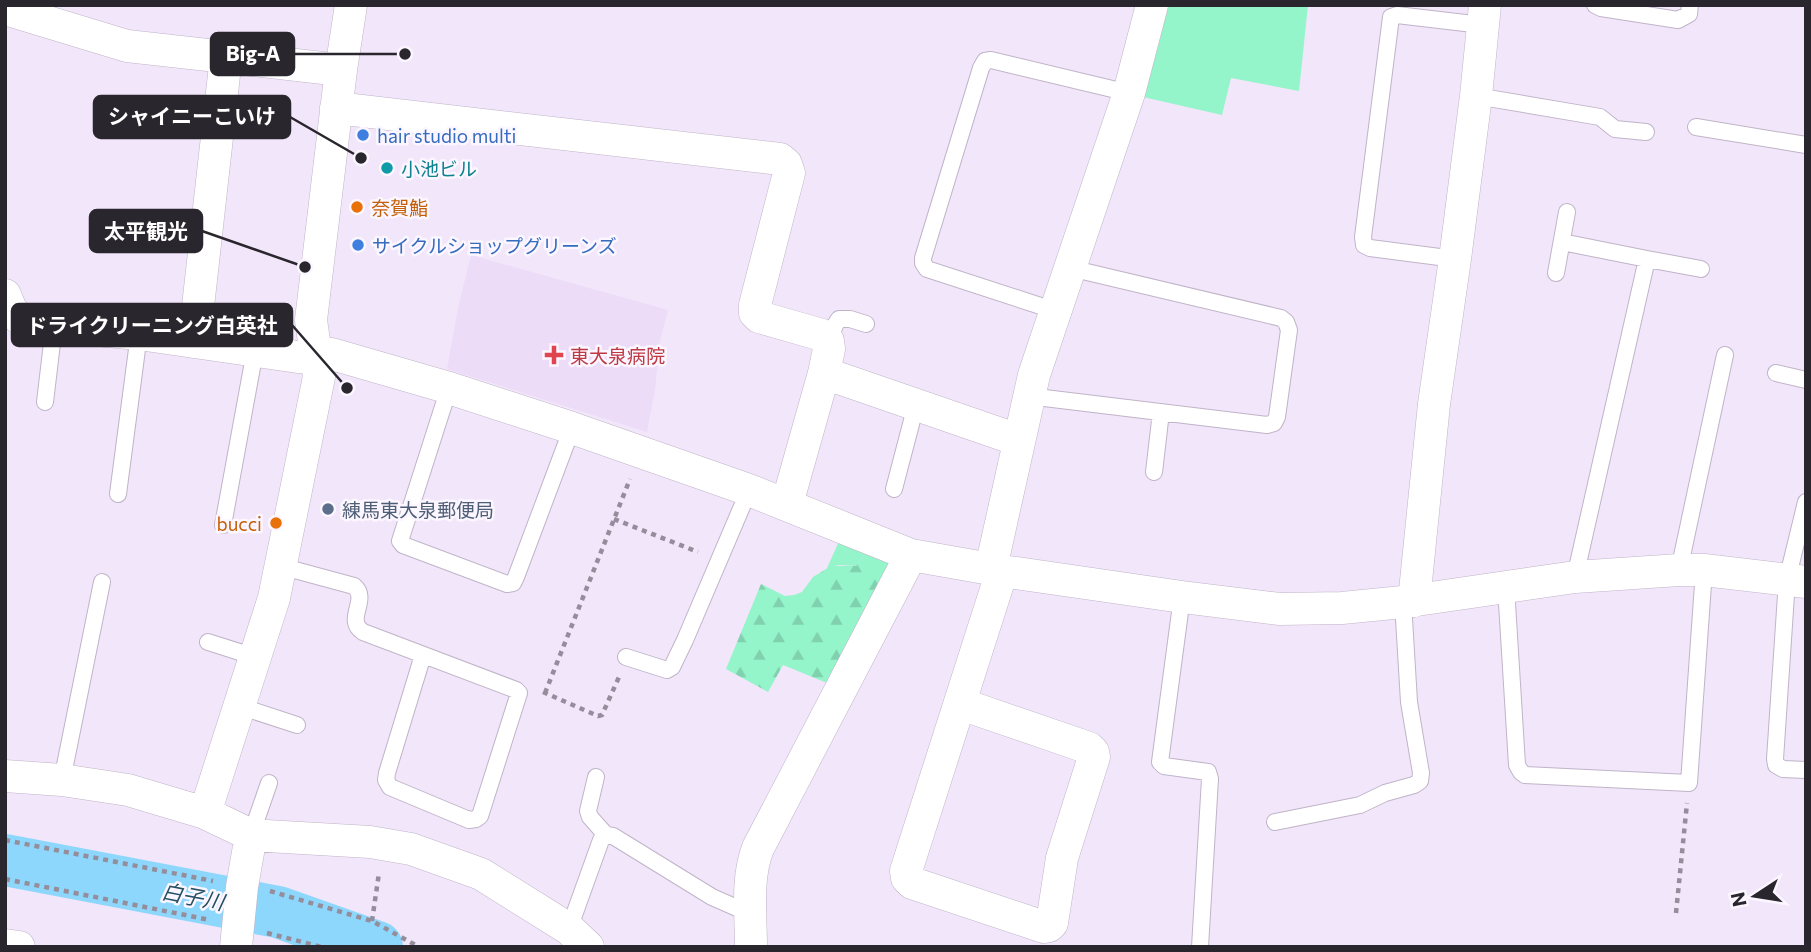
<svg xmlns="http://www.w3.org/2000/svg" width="1811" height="952" viewBox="0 0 1811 952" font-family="Commissioner,'Noto Sans JP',sans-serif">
	<defs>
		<pattern id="forest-firs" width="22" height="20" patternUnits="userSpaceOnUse" patternTransform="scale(1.75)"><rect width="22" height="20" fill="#94f4ca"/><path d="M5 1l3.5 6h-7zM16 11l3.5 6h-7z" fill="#80d1ae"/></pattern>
	</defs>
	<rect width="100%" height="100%" fill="#f2e6fa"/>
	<path fill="#eddcf7" d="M471,255L668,310L660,341L655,390L647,432L447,369L458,308Z"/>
	<path fill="#94f4ca" d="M1164,5H1308L1299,91L1231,78L1222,115L1143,97L1160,40Z
		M841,537L871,546L856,566L839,565L827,568Z"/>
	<path fill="url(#forest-firs)" d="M871,546L892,558L832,685L783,665L768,692L726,669L761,584L785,596L794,595L802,592L813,577L831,566H856Z"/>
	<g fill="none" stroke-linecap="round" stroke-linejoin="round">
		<path stroke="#8cd7fb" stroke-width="52" d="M5,860L278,912L377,947"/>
		<g stroke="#c0b4c8" stroke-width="18">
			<path id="service" d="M1595,5L1601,8L1678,20L1689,14L1690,5
				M1476,96L1600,117L1615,129L1646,132
				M1696,127L1806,145
				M1562,242L1647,259L1575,577
				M1455,259L1370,248L1364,245L1363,237L1391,17L1397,15L1482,25
				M1647,259L1701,269
				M1556,273L1567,212
				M1056,311L927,269L923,263V258L981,68L985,61L991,60L1129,93
				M828,341C833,334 833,326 839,319H850L866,324
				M1776,373L1806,380
				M449,388L400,541L403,545L507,584L513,583L516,577L572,428
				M1028,396L1267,425L1274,423L1277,417L1289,330L1286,322L1281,318L1070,268
				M45,402L54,326
				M1154,472L1161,412
				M894,489L916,405
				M118,494L139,334
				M1806,502L1787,580L1775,759L1776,765L1783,769L1806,770
				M223,525L255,351
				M280,566L354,586C370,599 344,620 363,632L516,690L519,693L480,816L476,819L469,820L390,787L386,780L387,773L423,655
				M1679,570L1725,355
				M1506,587L1517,765L1521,772L1525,775L1689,783L1704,570
				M1182,597L1160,762L1164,766L1208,772L1210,779L1200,947
				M208,642L255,657
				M626,657L667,670L672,667L685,640L749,490
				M239,706L297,725
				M596,777L588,811L590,817L606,835
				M62,780L102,582
				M1275,822L1360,805L1385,793L1414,785L1420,781L1421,773L1409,702L1403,602
				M251,835L269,783
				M569,929L601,840L606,835L613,836L712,897L737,908L749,909"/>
		</g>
		<g stroke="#c0b4c8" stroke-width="33">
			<path id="minor" d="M5,9L127,46L341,70
				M336,108L780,159L786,164L789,173L755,305V313L759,317L822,335L828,341L829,349L824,373L787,504
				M5,295L12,312L23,321L54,326L139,334L298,357L332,354L446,387L572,428L749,490L911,555L1002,571L1182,597L1280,609L1342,608L1403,602L1575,577L1679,570H1704L1806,582
				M194,342L226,57
				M824,373L1018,440
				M991,568L1034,375L1129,93L1152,5
				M1414,601L1434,404L1455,259L1476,96L1485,5
				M961,704L1089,748L1093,752L1094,757L1062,858L1052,923L1049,926L1044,927L912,883L907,878L906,871L1002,571
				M5,776L62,780L128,790L205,813L251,835L370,842L411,849L481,874L569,929L588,947
				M205,813L274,598L319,377L311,320L341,70L351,5
				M5,945L19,947
				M236,947L242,887L251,835
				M751,947C751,914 746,879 758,848L911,555"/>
		</g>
		<path stroke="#958d9b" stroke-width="4.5" stroke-dasharray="5 5" stroke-linecap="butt" d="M614,519L698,552
			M543,692L598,716L602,715L619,677
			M545,693L630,479
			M5,840L213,881
			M5,879L210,920
			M270,891L372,921L419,947
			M1676,913L1687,803
			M372,921L379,873
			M267,933L322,947"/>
		<use href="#service" stroke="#fff" stroke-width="16"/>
		<use href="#minor" stroke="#fff" stroke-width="32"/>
	</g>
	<g fill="#3f7fe0" stroke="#fbf6ff" stroke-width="2.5">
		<circle cx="363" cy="135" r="7"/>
		<circle cx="358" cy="245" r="7"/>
	</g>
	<circle fill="#0f9aa8" stroke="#fbf6ff" stroke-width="2.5" cx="387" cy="168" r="7"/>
	<g fill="#e8710a" stroke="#fbf6ff" stroke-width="2.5">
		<circle cx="357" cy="207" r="7"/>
		<circle cx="276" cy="523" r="7"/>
	</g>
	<path fill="#e0444e" stroke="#fbf6ff" stroke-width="2.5" d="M550.5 344.5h7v7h7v7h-7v7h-7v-7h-7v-7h7z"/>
	<circle fill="#5c6f8a" stroke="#fbf6ff" stroke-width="2.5" cx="328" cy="509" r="7"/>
	<g text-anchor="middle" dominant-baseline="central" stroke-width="5" stroke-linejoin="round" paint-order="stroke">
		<g font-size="19" fill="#366cbe" stroke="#fbf6ff" text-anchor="start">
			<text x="377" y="135">hair studio multi</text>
			<text x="372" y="245">サイクルショップグリーンズ</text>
		</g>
		<g font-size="19" fill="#0d838f" stroke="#fbf6ff" text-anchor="start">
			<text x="401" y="168">小池ビル</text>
		</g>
		<g font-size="19" fill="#c56008" stroke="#fbf6ff" text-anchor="start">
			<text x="371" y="207">奈賀鮨</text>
			<text x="262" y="523" text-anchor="end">bucci</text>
		</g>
		<g font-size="19" fill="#be3a42" stroke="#fbf6ff" text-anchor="start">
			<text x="570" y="355">東大泉病院</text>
		</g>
		<g font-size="19" fill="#4e5e75" stroke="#fbf6ff" text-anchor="start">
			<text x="342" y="509">練馬東大泉郵便局</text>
		</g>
		<g font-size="21" font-style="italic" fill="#254f62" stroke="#fbf6ff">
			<text transform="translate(193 896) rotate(11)">白子川</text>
		</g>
	</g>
	<path fill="none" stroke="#2a262d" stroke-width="2.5" d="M405 54L294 54M361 158L290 117M305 267L202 231M347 388L292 325"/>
	<g fill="#2a262d" stroke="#fbf6ff" stroke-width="2.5">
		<circle cx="405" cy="54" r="7"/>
		<circle cx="361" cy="158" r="7"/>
		<circle cx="305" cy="267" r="7"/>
		<circle cx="347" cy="388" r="7"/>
	</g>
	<g fill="#2a262d" stroke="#2a262d" stroke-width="2.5">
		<rect x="211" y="33" width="83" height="42" rx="7"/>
		<rect x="94" y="96" width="196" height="42" rx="7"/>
		<rect x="90" y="210" width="112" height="42" rx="7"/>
		<rect x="12" y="304" width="280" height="42" rx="7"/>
	</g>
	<g font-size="21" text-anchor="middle" font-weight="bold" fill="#fff">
		<text x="253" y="61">Big-A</text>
		<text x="192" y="124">シャイニーこいけ</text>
		<text x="146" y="239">太平観光</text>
		<text x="152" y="333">ドライクリーニング白英社</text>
	</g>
	<rect width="1811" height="952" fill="none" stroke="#2a262d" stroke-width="14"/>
	<g transform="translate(1755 896) rotate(258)" stroke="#fbf6ff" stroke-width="5" paint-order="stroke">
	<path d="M0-5L12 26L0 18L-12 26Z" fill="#2a262d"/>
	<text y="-10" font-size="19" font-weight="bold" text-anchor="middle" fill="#2a262d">N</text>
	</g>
</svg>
